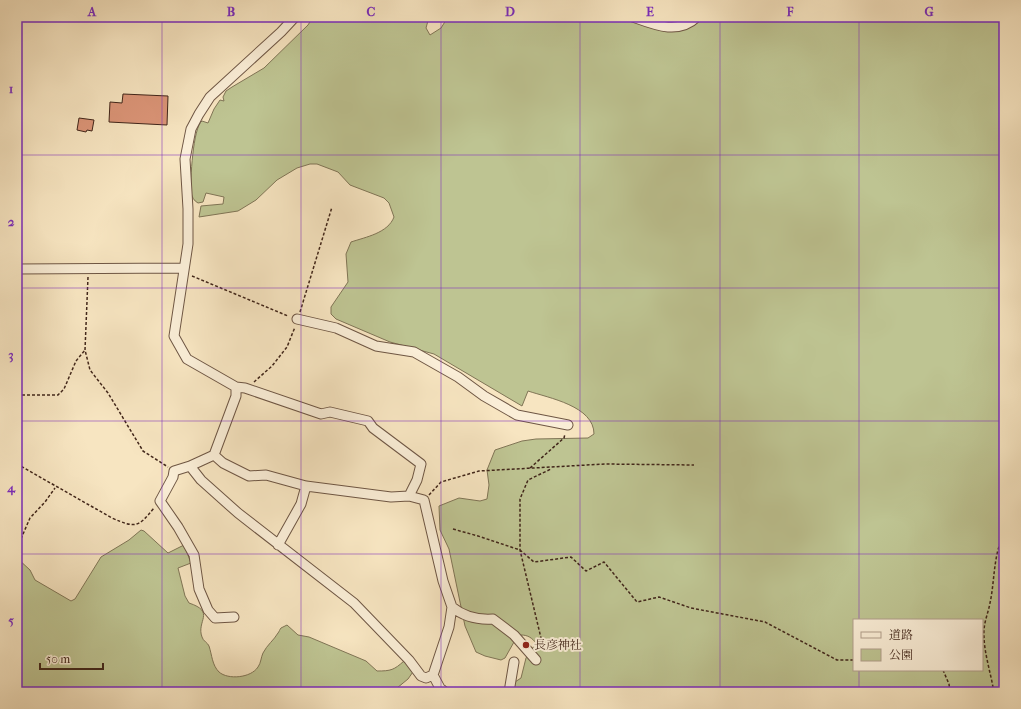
<svg xmlns="http://www.w3.org/2000/svg" width="1021" height="709" viewBox="0 0 1021 709" font-family="'IM FELL French Canon','Noto Serif JP',serif">
	<rect width="100%" height="100%" fill="#f7e5c1"/>
	<filter id="stains"><feTurbulence type="fractalNoise" baseFrequency=".005" numOctaves="4"/><feColorMatrix values="0 0 0 0 .2 0 0 0 0 .09 0 0 0 0 .02 0 0 0 .5 -.17"/></filter>
	<radialGradient id="worn" r=".72"><stop offset=".6" stop-color="#630" stop-opacity="0"/><stop offset="1" stop-color="#630" stop-opacity=".3"/></radialGradient>
	<path fill="#bec492" stroke="#807556" fill-rule="evenodd" d="M313,17H429L426,28L430,35L441,28L448,17H681L685,22L699,21L711,17H1004V692H507L515,682L521,678L526,658L536,643C532,638 528,635 521,635L514,642L505,658L501,660L485,656L476,652L465,626L449,549L440,530L439,506L459,498L480,501L487,499L489,485L487,470L495,450L522,441L536,439L588,438L594,434C594,406 549,398 528,391L522,406L434,354L390,342L336,319L331,314V307L348,282L346,254L351,242C366,237 388,233 394,217L389,203L384,198L350,185L338,172L317,164H310L297,168L277,180L256,200L238,211L199,217L201,206L223,204L224,197L206,193L203,202L198,203C194,201 192,197 191,193C190,181 193,127 202,121L208,123L214,109L220,100L224,101L223,97L226,91L232,87L264,68L308,25ZM854,620H982V670H854Z
		M141,530L144,531L168,553L184,545L191,563L178,568L185,596L189,603C216,612 196,621 202,637C203,641 208,643 209,646C212,655 212,665 219,672C228,680 251,678 258,667C261,663 261,657 263,653C267,645 274,640 278,633C279,632 280,629 281,628C283,627 285,626 287,625L298,635L309,637L366,661L377,671C391,671 394,670 404,661L415,669L408,679L397,688V692H17V558L30,570L35,580L71,601L75,599L101,557L129,540Z"/>
	<path fill="#db9578" stroke="#41261a" d="M123,94L168,96L167,125L109,122L110,102L122,103Z
		M79,118L94,120L92,131L87,130L86,132L77,130Z"/>
	<g fill="none" stroke-linecap="round" stroke-linejoin="round">
		<g stroke="#6e5644" stroke-width="11">
			<path id="minor" d="M295,17L281,32L210,97L199,114L191,129L185,159L188,209V244L174,336L187,359L236,387L245,388L321,414L330,412L368,421L373,428L421,464L417,480L409,496
				M633,17C655,25 678,35 697,17
				M17,269L183,268
				M297,319L336,328L376,346L414,352L458,377L484,396L517,415L568,425
				M214,455L223,463L249,476L266,475L306,486L391,497L409,496L424,500L443,581L452,607L449,627L433,675L440,688L445,692
				M190,466L201,480L238,513L354,603L409,660L421,676L426,678L433,675
				M278,545L301,504L306,486
				M452,607C463,616 478,620 493,619L514,635L536,660
				M234,617L215,618L208,610L199,589L194,555L178,527L160,501L173,477L174,471L190,466L214,455L236,396V387
				M509,692L514,662"/>
		</g>
		<path stroke="#41261a" stroke-width="1.5" stroke-dasharray="3 2" stroke-linecap="butt" d="M192,276L288,316
			M88,277L85,350L90,370L108,393L143,451L168,467
			M300,312L332,207
			M254,382L272,366L287,347L295,327
			M17,395H58L64,389L76,361L85,350
			M17,464L112,518C135,528 138,528 154,508
			M530,468L564,438L565,434
			M429,495L441,482L479,471L605,464L694,465
			M453,529L478,536L520,550L534,562L571,557L586,571L604,562L637,602L659,597L691,608L765,622L837,660H854
			M17,548L30,518L45,502L55,488
			M538,649L541,638L520,550V499L528,480L551,469
			M943,670L949,684L950,692
			M995,692L993,687C990,671 984,651 984,636C983,624 988,614 990,603C995,580 993,555 1004,534"/>
		<use href="#minor" stroke="#faeed7" stroke-width="9"/>
	</g>
	<path fill="none" stroke="#7b2cbf" stroke-width="1" stroke-opacity="0.55" d="M162,17V692M301,17V692M441,17V692M580,17V692M720,17V692M859,17V620M17,155H1004M17,288H1004M17,421H1004M17,554H1004M859,670V692"/>
	<circle fill="#8f2418" stroke="#faeed7" stroke-width="1.5" cx="526" cy="645" r="4"/>
	<g text-anchor="middle" dominant-baseline="central" stroke-width="4" stroke-linejoin="round" paint-order="stroke">
		<g font-size="12" fill="#41261a" stroke="#faeed7" text-anchor="start">
			<text x="534" y="645">長彦神社</text>
		</g>
	</g>
	<rect width="1021" height="709" fill="none" stroke="#f7e5c1" stroke-width="44"/>
	<rect x="853" y="619" width="130" height="52" fill="#faeed7" stroke="#b09e8b"/>
	<rect x="861" y="632" width="20" height="6" fill="#faeed7" stroke="#b09e8b"/>
	<text x="889" y="639" font-size="12" fill="#41261a">道路</text>
	<rect x="861" y="649" width="20" height="12" fill="#bec492" stroke="#b09e8b"/>
	<text x="889" y="659" font-size="12" fill="#41261a">公園</text>
	<path d="M40 663v6h63v-6" fill="none" stroke="#41261a" stroke-width="2"/>
	<text x="46" y="663" font-size="12" fill="#41261a" stroke="#faeed7" stroke-width="3" paint-order="stroke">50 m</text>
	<rect x="22" y="22" width="977" height="665" fill="none" stroke="#7b2cbf" stroke-width="1.5"/>
	<g font-size="13" text-anchor="middle" font-weight="bold" fill="#7b2cbf">
		<text x="92" y="16">A</text>
		<text x="231" y="16">B</text>
		<text x="371" y="16">C</text>
		<text x="510" y="16">D</text>
		<text x="650" y="16">E</text>
		<text x="790" y="16">F</text>
		<text x="929" y="16">G</text>
		<text x="11" y="93">1</text>
		<text x="11" y="226">2</text>
		<text x="11" y="359">3</text>
		<text x="11" y="492">4</text>
		<text x="11" y="625">5</text>
	</g>
	<rect width="100%" height="100%" filter="url(#stains)"/>
	<rect width="100%" height="100%" fill="url(#worn)"/>
</svg>
